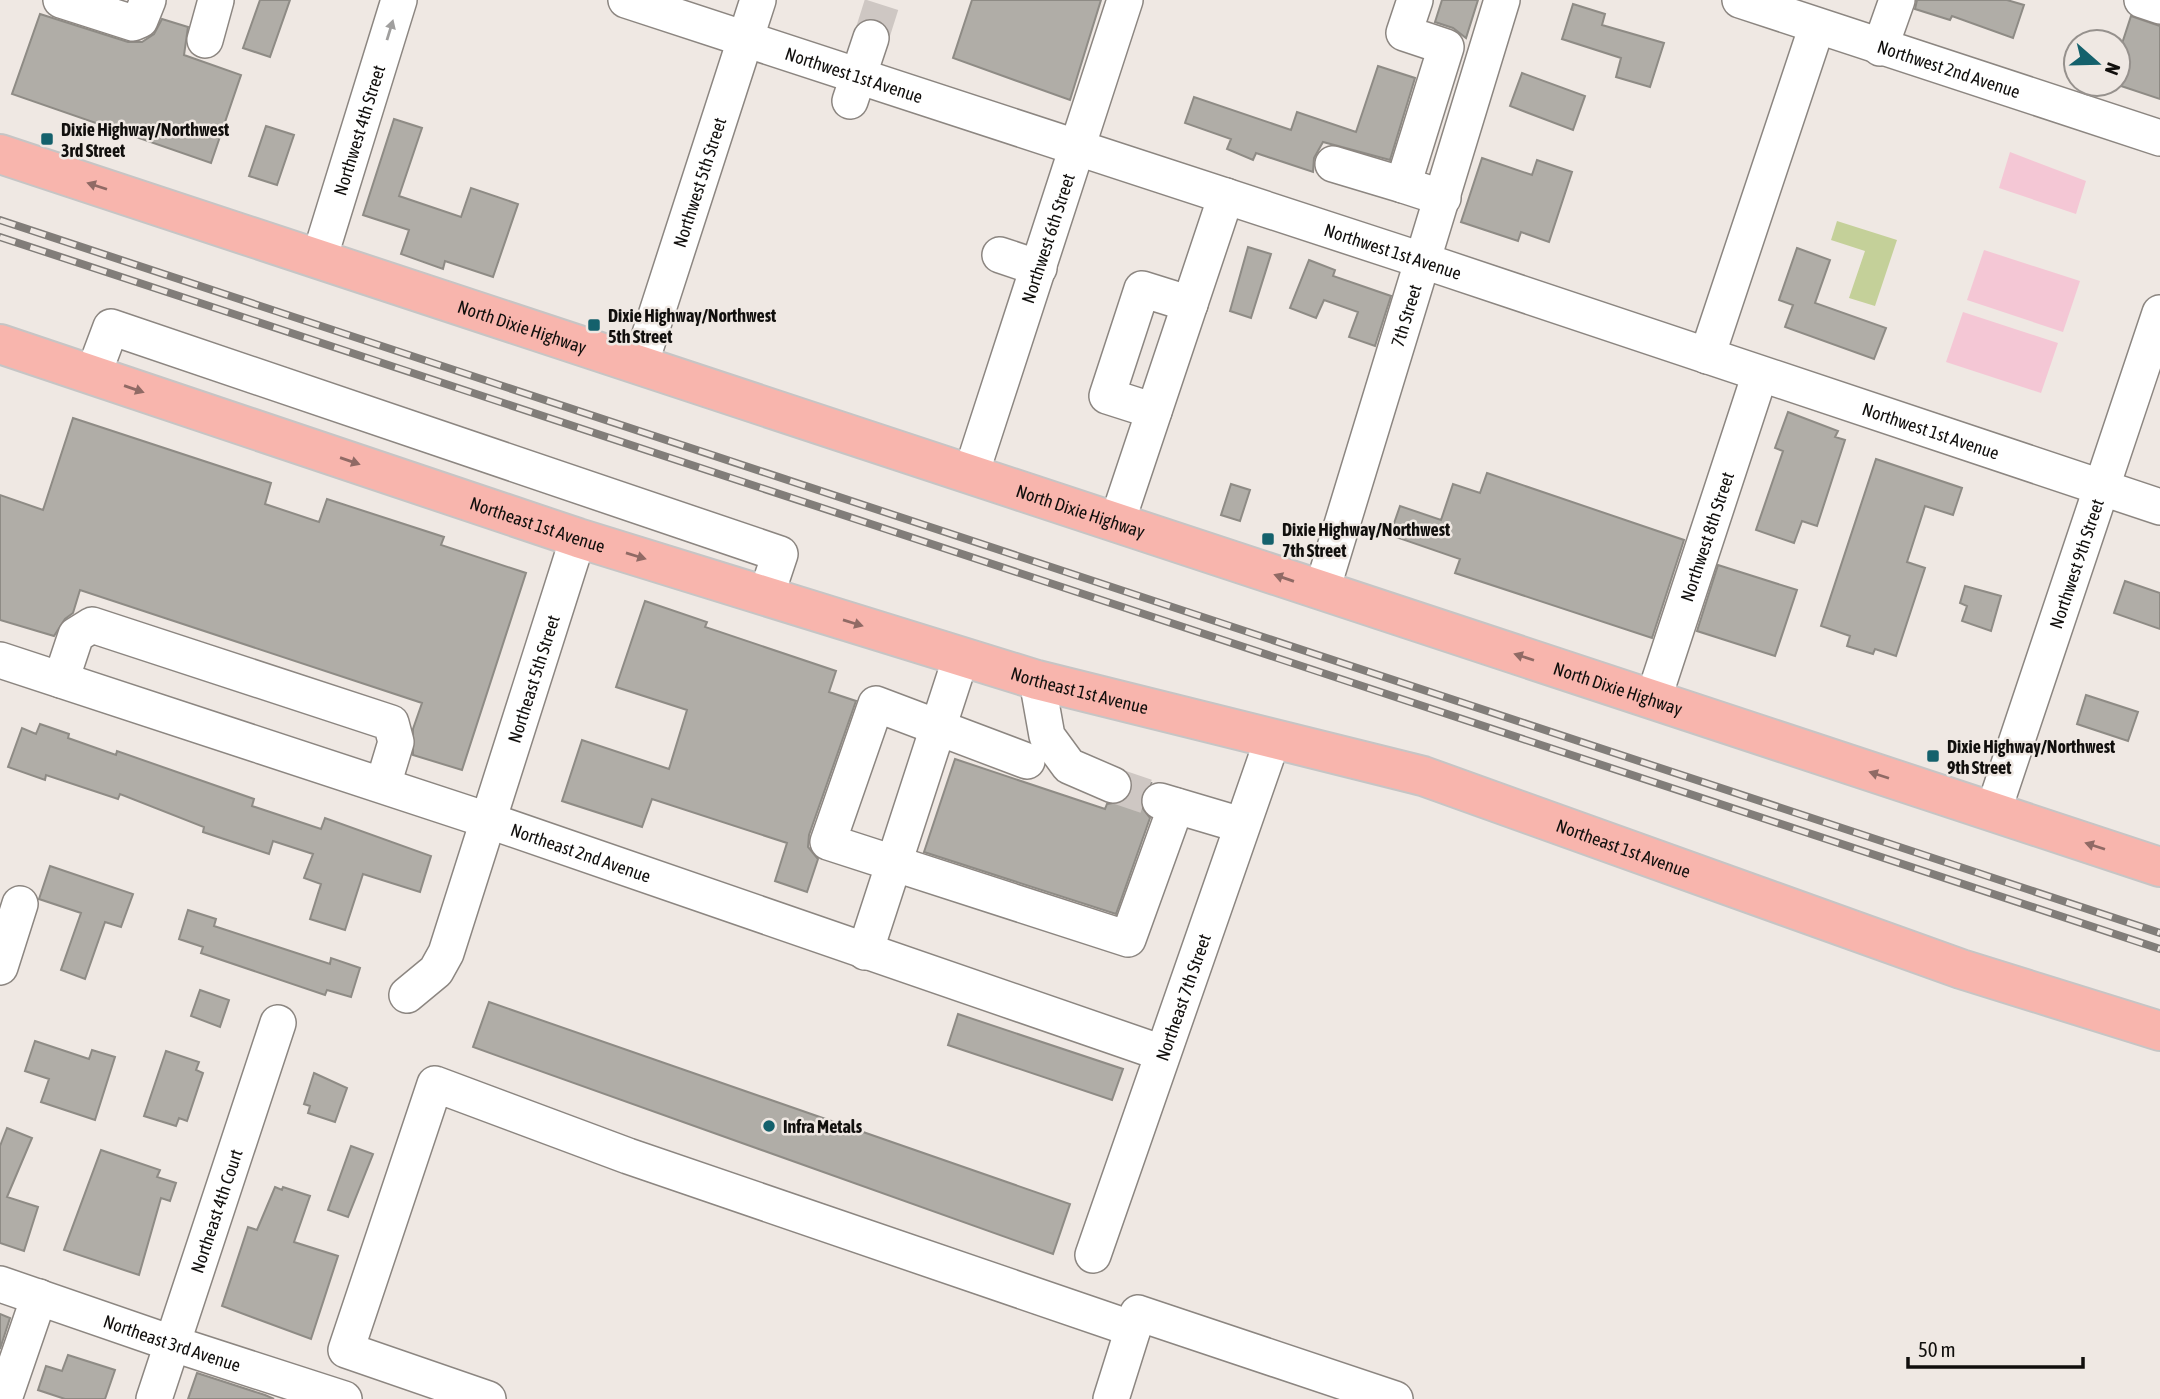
<svg xmlns="http://www.w3.org/2000/svg" width="2160" height="1399" viewBox="0 0 2160 1399" font-family="'Asap Condensed',sans-serif">
	<rect width="100%" height="100%" fill="#efe8e3"/>
	<path fill="#f4c7d5" d="M2010,152L2086,181L2076,214L1999,188Z
		M1984,250L2080,281L2063,332L1967,300Z
		M1963,312L2058,343L2041,393L1946,362Z"/>
	<path fill="#c4d099" d="M1837,221L1897,240L1875,306L1849,298L1865,251L1831,240Z"/>
	<path fill="#b0ada7" stroke="#8e8b85" stroke-width="2" d="M260,0H290L270,57L243,48Z
		M972,0H1101L1070,100L953,58Z
		M1442,0H1478L1466,38L1453,28L1435,22Z
		M1917,0H2007L2024,5L2013,38L1952,16L1950,20L1915,9Z
		M1573,4L1605,14L1602,25L1664,43L1650,87L1616,77L1621,58L1562,39Z
		M40,14L128,42H142L154,34L162,19L188,27L184,55L241,75L211,163L12,94Z
		M2131,16L2160,26V99L2118,85V56Z
		M1378,66L1415,78L1390,160L1323,142L1314,158L1313,172L1256,153L1253,160L1227,149L1231,139L1185,123L1194,97L1291,130L1297,112L1356,132Z
		M1522,73L1585,96L1573,130L1510,106Z
		M394,119L422,128L399,196L461,217L471,188L518,204L493,277L445,261L443,269L401,254L409,230L363,215Z
		M266,126L294,135L277,185L249,176Z
		M1482,158L1532,175L1537,160L1572,172L1549,242L1521,232L1518,241L1461,222Z
		M1248,247L1271,254L1251,318L1230,311Z
		M1797,248L1830,260L1815,303L1886,328L1874,359L1785,327L1793,305L1779,300Z
		M1309,260L1335,270L1333,276L1391,296L1375,346L1349,337L1358,312L1324,300L1316,318L1290,308Z
		M1788,412L1838,431L1835,437L1845,440L1817,526L1802,521L1794,543L1756,530L1783,451L1775,448Z
		M73,418L271,483L265,504L319,522L327,499L444,537L441,545L526,573L462,770L413,755V729L422,703L80,590L73,613L65,619L54,636L0,620V495L43,510Z
		M1876,459L1962,488L1953,515L1925,506L1907,562L1925,568L1896,656L1875,649L1873,654L1847,646L1850,636L1821,626Z
		M1487,473L1684,540L1652,638L1455,573L1460,559L1390,535L1400,506L1441,520L1453,484L1480,493Z
		M1231,484L1250,490L1240,521L1221,515Z
		M1718,565L1797,590L1775,656L1697,631Z
		M2125,581L2160,593V629L2114,613Z
		M1965,586L2001,596L1991,631L1962,621L1967,606L1960,603Z
		M645,601L707,622L705,627L836,671L829,692L856,701L809,835L808,847L818,859L807,892L775,881L787,843L652,799L642,827L562,801L582,740L669,769L687,710L616,687Z
		M2086,695L2138,712L2128,741L2077,724Z
		M40,724L69,734L68,738L116,755L117,751L254,799L252,806L321,829L325,818L431,856L420,892L363,874L345,930L310,919L321,884L304,878L313,854L273,841L269,854L203,832L204,827L120,794L118,799L46,775L45,780L8,767L22,728L36,734Z
		M955,759L1105,809L1107,804L1124,801L1131,794V776L1151,783L1141,796V806L1150,818L1116,914L924,852Z
		M50,866L133,894L121,927L105,922L85,979L61,970L81,913L39,899Z
		M188,910L216,919L214,926L330,964L331,958L360,968L351,997L327,990L325,995L201,953L203,947L179,939Z
		M200,990L229,1000L220,1027L191,1016Z
		M489,1002L1070,1204L1053,1254L473,1047Z
		M958,1014L1123,1069L1112,1100L948,1045Z
		M35,1041L89,1059L92,1050L115,1057L95,1120L41,1102L49,1079L25,1071Z
		M166,1051L199,1062L196,1070L203,1073L187,1121L179,1118L176,1126L144,1116Z
		M314,1073L347,1088L335,1122L308,1113L310,1106L304,1104Z
		M7,1128L32,1138L7,1197L38,1207L24,1251L0,1243V1146Z
		M351,1146L373,1154L348,1217L328,1210Z
		M101,1150L160,1170L157,1177L176,1183L170,1201L161,1198L139,1275L64,1250Z
		M275,1187L282,1190L283,1187L310,1196L294,1242L338,1256L311,1339L222,1306L248,1227L257,1230Z
		M0,1314L10,1318L0,1349Z
		M68,1355L115,1370L105,1399H65L38,1390L46,1366L62,1371Z
		M197,1373L265,1395L274,1399H188Z"/>
	<g fill="none" stroke-linecap="round" stroke-linejoin="round">
		<path stroke="#cec7c3" stroke-width="35" stroke-dasharray="35 18" stroke-linecap="butt" d="M871,38L883,0
			M1113,785L1160,801"/>
		<g stroke="#8c8681" stroke-width="38">
			<g id="minor">
				<path d="M61,0L133,23L140,20L148,0"/>
				<path id="s1" d="M626,0L1424,261L2160,507"/>
				<path d="M1415,0L1404,33L1446,47L1403,185L1443,198"/>
				<path id="s2" d="M1740,0L2160,138"/>
				<path d="M2142,0L2160,6"/>
				<path d="M205,40L216,0"/>
				<path d="M1880,48L1897,0"/>
				<path d="M850,101L871,38"/>
				<path d="M1333,164L1403,185"/>
				<path d="M1000,255L1039,268"/>
				<path id="s3" d="M319,259L399,0"/>
				<path d="M1707,356L1817,26"/>
				<path id="s4" d="M640,365L758,0"/>
				<path d="M93,375L111,327L780,554L766,596"/>
				<path d="M1154,411L1107,396L1142,289L1190,304"/>
				<path id="s5" d="M971,474L1125,0"/>
				<path d="M1117,522L1226,196"/>
				<path id="s6" d="M1322,590L1502,0"/>
				<path id="s7" d="M0,660L490,821L1162,1053"/>
				<path d="M61,680L76,635L92,625L391,723L396,742L383,785"/>
				<path d="M1037,680L1047,736L1069,766L1113,785"/>
				<path id="s8" d="M1653,700L1760,374"/>
				<path d="M1027,761L876,704L828,842L1128,939L1176,806"/>
				<path d="M1160,801L1241,825"/>
				<path id="s9" d="M1993,812L2160,313"/>
				<path d="M865,952L961,657"/>
				<path d="M0,967L20,904"/>
				<path id="s10" d="M407,995L436,971L446,953L578,538"/>
				<path id="s11" d="M1093,1255L1272,741"/>
				<path id="s12" d="M0,1284L174,1344L344,1399"/>
				<path d="M1133,1329L1138,1313L1395,1399"/>
				<path d="M4,1399L39,1297"/>
				<path id="s13" d="M154,1399L278,1023"/>
				<path d="M488,1399L346,1350L435,1084L628,1156L1133,1329L1111,1399"/>
			</g>
		</g>
		<g stroke="#c6c5c5" stroke-width="42">
			<g id="major">
				<path id="s14" d="M0,154L2160,867"/>
				<path id="s15" d="M0,344L578,538L1037,680L1423,776L1961,969L2160,1031"/>
			</g>
		</g>
		<use href="#minor" stroke="#fff" stroke-width="35"/>
		<use href="#major" stroke="#f8b5ad" stroke-width="38"/>
		<g stroke="#817d79" stroke-width="8">
			<path id="rail" d="M0,220L2160,933
				M0,237L2160,949"/>
		</g>
		<use href="#rail" stroke="#efe8e3" stroke-width="5" stroke-dasharray="16" stroke-linecap="butt"/>
	</g>
	<defs><path id="oneway-solid" d="M-6-.8H1V-3.2L6.5 0L1 3.2V.8H-6Z" transform="scale(1.75)"/></defs>
	<use fill="#a09f9e" href="#oneway-solid" transform="translate(390 30) rotate(-73)"/>
	<g fill="#906a65">
		<use href="#oneway-solid" transform="translate(97 186) rotate(-162)"/>
		<use href="#oneway-solid" transform="translate(134 389) rotate(19)"/>
		<use href="#oneway-solid" transform="translate(350 461) rotate(19)"/>
		<use href="#oneway-solid" transform="translate(636 556) rotate(17)"/>
		<use href="#oneway-solid" transform="translate(1284 578) rotate(-161)"/>
		<use href="#oneway-solid" transform="translate(853 623) rotate(17)"/>
		<use href="#oneway-solid" transform="translate(1524 657) rotate(-162)"/>
		<use href="#oneway-solid" transform="translate(1879 775) rotate(-162)"/>
		<use href="#oneway-solid" transform="translate(2095 846) rotate(-162)"/>
	</g>
	<g fill="#14616c" stroke="#efe8e3" stroke-width="2.5">
		<rect x="40" y="132" width="14" height="14" rx="3.5"/>
		<rect x="587" y="318" width="14" height="14" rx="3.5"/>
		<rect x="1261" y="532" width="14" height="14" rx="3.5"/>
		<rect x="1926" y="749" width="14" height="14" rx="3.5"/>
		<circle cx="769" cy="1126" r="7"/>
	</g>
	<g text-anchor="middle" dominant-baseline="central" stroke-width="5" stroke-linejoin="round" paint-order="stroke">
		<g font-size="18" fill="#110f0d" stroke="#efe8e3">
			<text stroke="none"><textPath href="#s2" startOffset="220">Northwest 2nd Avenue</textPath></text>
			<text stroke="none"><textPath href="#s1" startOffset="240">Northwest 1st Avenue</textPath></text>
			<text stroke="none"><textPath href="#s3" startOffset="135">Northwest 4th Street</textPath></text>
			<text stroke="none"><textPath href="#s4" startOffset="192">Northwest 5th Street</textPath></text>
			<text stroke="none"><textPath href="#s5" startOffset="248">Northwest 6th Street</textPath></text>
			<text stroke="none"><textPath href="#s1" startOffset="807">Northwest 1st Avenue</textPath></text>
			<text stroke="none"><textPath href="#s6" startOffset="287">7th Street</textPath></text>
			<text stroke="none"><textPath href="#s14" startOffset="550">North Dixie Highway</textPath></text>
			<text stroke="none"><textPath href="#s1" startOffset="1374">Northwest 1st Avenue</textPath></text>
			<text stroke="none"><textPath href="#s14" startOffset="1138">North Dixie Highway</textPath></text>
			<text stroke="none"><textPath href="#s15" startOffset="567">Northeast 1st Avenue</textPath></text>
			<text stroke="none"><textPath href="#s8" startOffset="172">Northwest 8th Street</textPath></text>
			<text stroke="none"><textPath href="#s9" startOffset="262">Northwest 9th Street</textPath></text>
			<text stroke="none"><textPath href="#s10" startOffset="346">Northeast 5th Street</textPath></text>
			<text stroke="none"><textPath href="#s14" startOffset="1704">North Dixie Highway</textPath></text>
			<text stroke="none"><textPath href="#s15" startOffset="1134">Northeast 1st Avenue</textPath></text>
			<text stroke="none"><textPath href="#s15" startOffset="1701">Northeast 1st Avenue</textPath></text>
			<text stroke="none"><textPath href="#s7" startOffset="612">Northeast 2nd Avenue</textPath></text>
			<text stroke="none"><textPath href="#s11" startOffset="273">Northeast 7th Street</textPath></text>
			<text stroke="none"><textPath href="#s13" startOffset="198">Northeast 4th Court</textPath></text>
			<text stroke="none"><textPath href="#s12" startOffset="182">Northeast 3rd Avenue</textPath></text>
		</g>
		<g font-size="18" font-weight="bold" fill="#110f0d" stroke="#efe8e3" text-anchor="start">
			<text x="61" y="129">Dixie Highway/Northwest<tspan x="61" dy="21">3rd Street</tspan></text>
			<text x="608" y="315">Dixie Highway/Northwest<tspan x="608" dy="21">5th Street</tspan></text>
			<text x="1282" y="529">Dixie Highway/Northwest<tspan x="1282" dy="21">7th Street</tspan></text>
			<text x="1947" y="746">Dixie Highway/Northwest<tspan x="1947" dy="21">9th Street</tspan></text>
			<text x="783" y="1126">Infra Metals</text>
		</g>
	</g>
	<g transform="translate(2097 63) rotate(110)"><circle r="33" fill="#efe8e3" stroke="#96918d" stroke-width="2"/>
	<path d="M0-5L12 26L0 18L-12 26Z" fill="#14616c"/>
	<text y="-10" font-size="19" font-weight="bold" text-anchor="middle" fill="#110f0d">N</text>
	</g>
	<path d="M1908 1357v10h175v-10" fill="none" stroke="#110f0d" stroke-width="3.5"/>
	<text x="1918" y="1357" font-size="21" fill="#110f0d" stroke="#efe8e3" stroke-width="5" paint-order="stroke">50 m</text>
</svg>
